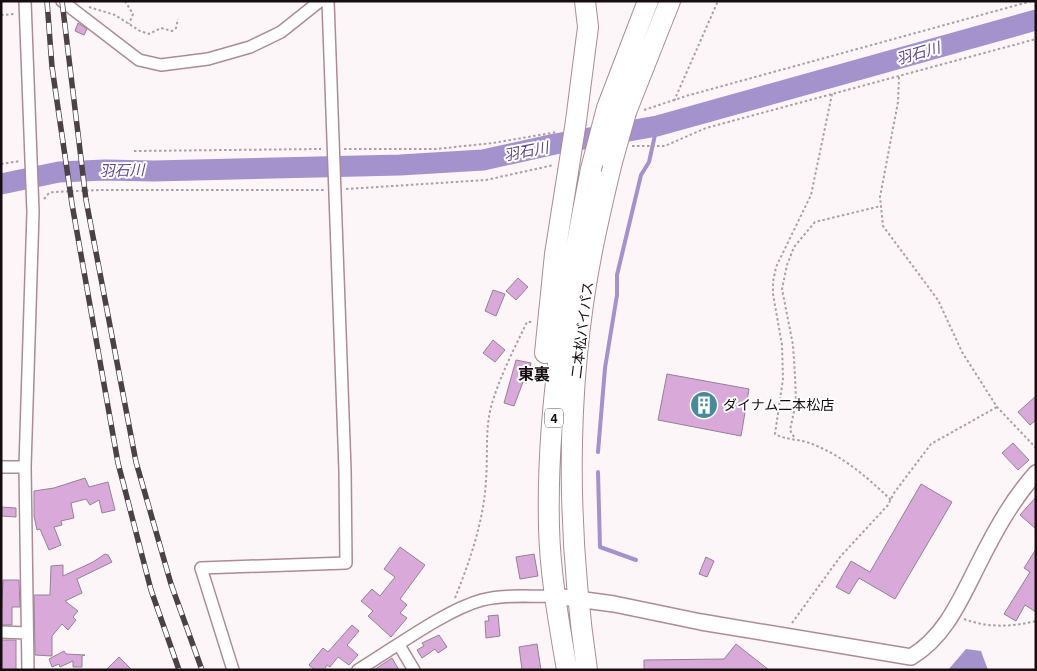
<svg xmlns="http://www.w3.org/2000/svg" width="1037" height="671" viewBox="0 0 1037 671" font-family="'IBM Plex Sans','Noto Sans JP',sans-serif">
	<rect width="100%" height="100%" fill="#fdf6f8"/>
	<path fill="#a392cc" d="M966,649L981,651L988,670H948Z"/>
	<g fill="none" stroke-linecap="round" stroke-linejoin="round">
		<path stroke="#a392cc" stroke-width="4" d="M598,452L605,368L617,295V275L641,175L649,162L657,126
			M598,472L600,547L636,560"/>
		<path stroke="#a392cc" stroke-width="21" d="M1,184L59,172L105,170L154,171L400,165L483,160L555,144L657,126L1036,20"/>
	</g>
	<path fill="#d9a9da" stroke="#968097" d="M78,23L87,29L84,35L75,31Z
		M518,278L528,287L516,300L506,291Z
		M493,290L505,294L496,316L485,311Z
		M493,340L505,350L495,362L483,353Z
		M516,360L531,363L527,383L523,382L514,406L504,403Z
		M667,374L749,389L741,436L658,420Z
		M1036,396V420L1030,425L1018,412Z
		M1013,443L1029,460L1018,470L1002,453Z
		M85,478L89,487L108,482L115,510L102,513L99,500L90,505L86,499L71,503L74,518L61,521L62,525L54,527L61,545L49,550L40,529L37,530L34,516V491L54,488Z
		M921,484L952,502L895,599L859,578L849,594L836,587L851,561L870,572Z
		M1036,497V529L1020,515Z
		M1,507L16,508V517L1,516Z
		M400,547L425,565L400,599L407,605L400,613L407,618L391,637L368,616L373,611L361,601L372,589L380,596L395,577L384,569Z
		M1036,549V612L1025,605L1016,621L1004,614L1030,572L1024,568Z
		M105,554L108,555L112,562L77,579L82,593L65,601L78,611L73,617L76,620L68,630L62,624L52,636V656L35,655L34,595H50L51,566L63,565V576L93,562Z
		M534,554L538,576L520,579L516,557Z
		M706,557L714,561L707,577L699,574Z
		M3,580H19L20,607H12V625H1Z
		M498,615L500,636L486,638L485,621H489L488,616Z
		M352,625L359,631L347,645L358,655L349,665L338,657L330,667L327,665L324,670H315L309,665L323,648L328,652Z
		M439,635L447,647L438,653L435,649L422,658L417,650L424,646L422,643Z
		M1,640H16V670H1Z
		M537,644L541,670H522L519,647Z
		M736,644L769,670H644V660L724,659Z
		M64,651L66,654L85,655L82,656V667H73V661L60,667L59,664L52,667L49,659Z
		M119,657L132,670H106Z
		M392,658L399,670H374Z"/>
	<g fill="none" stroke-linecap="round" stroke-linejoin="round">
		<g stroke="#ac8b97" stroke-width="14">
			<path id="street" d="M25,1L33,212L25,467L28,670
				M62,1L139,60L161,65L208,59L250,47L281,32L320,1
				M1,467H25
				M1,632L27,633
				M399,645L414,670
				M233,670L201,568L346,563L345,470L328,1
				M358,670C393,649 445,610 482,600C505,594 531,597 555,596"/>
		</g>
		<g stroke="#ac8b97" stroke-width="18">
			<path id="secondary" d="M555,596L614,604L701,622L911,657C946,636 961,598 979,563C995,531 1012,500 1036,473"/>
		</g>
		<g stroke="#ac8b97" stroke-width="22">
			<path id="highway" d="M607,108L648,1
				M626,112L670,1
				M576,121L588,27L585,1
				M545,353L555,254L568,172
				M567,670C559,623 550,574 549,527C546,406 568,287 591,169
				M587,670C567,532 565,388 592,251C598,221 605,191 612,162"/>
		</g>
		<path stroke="#a8a0a3" stroke-width="2" stroke-dasharray="2.5 2.5" stroke-linecap="butt" d="M125,1L133,14L129,24
			M89,7L115,15L140,31L149,34L161,28L172,31L176,28L178,19
			M1,15L15,14
			M899,77L898,102L880,197L883,226L938,300L962,352L997,407L1036,448
			M832,94L811,195L776,267L773,282V294L782,345L783,379L775,434C785,440 801,439 812,444C843,456 867,477 891,500
			M674,101L718,1
			M644,110L686,96L1032,1
			M632,146H665L706,128L1036,39
			M344,149H436L493,143L557,132
			M134,151L321,149
			M1,164L20,161
			M346,189L486,180L554,165
			M44,199L49,193L54,192L100,190H324
			M794,437L790,430L796,402L795,375L793,345L782,289L787,265L794,247L815,222L881,206
			M455,598C470,561 484,520 486,480C488,455 485,431 491,407C499,378 514,349 527,322H532
			M964,619C988,628 1011,627 1036,621
			M792,623L840,557L888,505L894,493L931,444L997,407"/>
		<use href="#street" stroke="#fff" stroke-width="11"/>
		<use href="#secondary" stroke="#fff" stroke-width="15"/>
		<use href="#highway" stroke="#fff" stroke-width="20"/>
		<g stroke="#4c4246" stroke-width="5.5">
			<path id="rail" d="M47,1L52,67L72,204L118,463L151,590L179,670
				M62,1L86,200L136,462L171,584L202,670"/>
		</g>
		<use href="#rail" stroke="#fff" stroke-width="4" stroke-dasharray="11" stroke-linecap="butt"/>
		<g stroke="#ac8b97" stroke-width="22" stroke-linecap="butt">
			<path id="highway-bridge" d="M612,162L626,112
				M591,169L607,108
				M568,172L576,121"/>
		</g>
		<use href="#highway-bridge" stroke="#fff" stroke-width="20"/>
	</g>
	<defs>
		<g id="building-disc" transform="scale(1.4375)"><circle r="9.5" fill="#478a99" stroke="#fff"/><path d="M-4-6H4V6H1V3H-1V6H-4ZM-2.5-4.3h1.7v1.8h-1.7ZM.8-4.3h1.7v1.8H.8ZM-2.5-1h1.7V.8h-1.7ZM.8-1h1.7V.8H.8Z" fill="#fff"/></g>
	</defs>
	<g fill-rule="evenodd">
		<use href="#building-disc" x="704" y="405"/>
	</g>
	<g text-anchor="middle" dominant-baseline="central" stroke-width="4" stroke-linejoin="round" paint-order="stroke">
		<rect fill="#fff" stroke="#5d5558" stroke-width="1" x="545" y="408.5" width="18" height="19" rx="4"/>
		<g font-size="12" font-weight="bold" fill="#170c10">
			<text x="554" y="418">4</text>
		</g>
		<g font-size="14" fill="#170c10" stroke="#fff">
			<text transform="translate(582 330) rotate(-83)">二本松バイパス</text>
		</g>
		<g font-size="14" fill="#170c10" stroke="#fff" text-anchor="start">
			<text x="723" y="405">ダイナム二本松店</text>
		</g>
		<g font-size="15" font-style="italic" fill="#60478f" stroke="#fff">
			<text transform="translate(918 53) rotate(-16)">羽石川</text>
			<text transform="translate(526 151) rotate(-11)">羽石川</text>
			<text transform="translate(122 170) rotate(-1)">羽石川</text>
		</g>
		<g font-size="16" font-weight="bold" fill="#170c10" stroke="#fff">
			<text x="534" y="374">東裏</text>
		</g>
	</g>
	<rect width="1037" height="671" fill="none" stroke="#170c10" stroke-width="5"/>
</svg>
